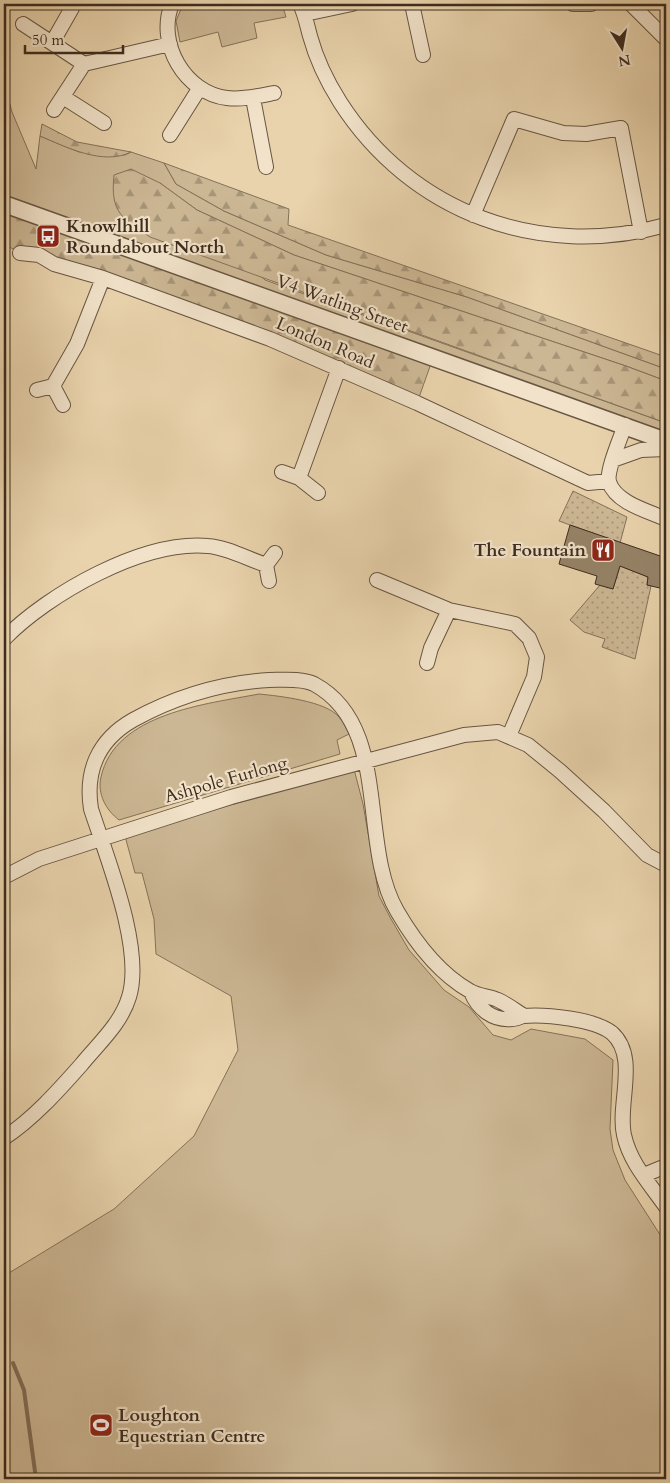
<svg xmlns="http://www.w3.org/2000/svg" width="670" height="1483" viewBox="0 0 670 1483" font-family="Cardo,serif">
	<defs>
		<pattern id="forest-firs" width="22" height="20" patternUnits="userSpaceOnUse" patternTransform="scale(1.25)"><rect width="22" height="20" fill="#ccb794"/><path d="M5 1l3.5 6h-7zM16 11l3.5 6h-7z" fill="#a79578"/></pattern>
		<pattern id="garden-dots" width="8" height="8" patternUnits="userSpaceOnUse" patternTransform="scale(1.25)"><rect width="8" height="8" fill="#ccb794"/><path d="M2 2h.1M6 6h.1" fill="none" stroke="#a79578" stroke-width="1.8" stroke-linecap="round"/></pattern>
	</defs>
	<rect width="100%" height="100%" fill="#e9d3ac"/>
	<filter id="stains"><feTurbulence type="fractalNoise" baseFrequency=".004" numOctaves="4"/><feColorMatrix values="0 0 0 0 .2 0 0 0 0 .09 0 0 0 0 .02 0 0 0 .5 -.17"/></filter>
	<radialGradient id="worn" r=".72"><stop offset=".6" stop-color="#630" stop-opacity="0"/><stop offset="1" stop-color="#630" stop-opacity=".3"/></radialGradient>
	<path fill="#ccb794" stroke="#847259" d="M183,4H282L286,17L254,23L257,38L222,47L218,32L180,42L176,21Z
		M4,82L12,112L36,169L40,136L79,152L125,155L131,152L164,163L176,184L224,211L326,255L467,297L666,369V381L626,366L294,255L197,210L160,183L265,280L666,423V441L4,204Z
		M259,694C279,696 326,701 339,717C343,721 346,729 349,734L337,740L340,754L119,820C106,810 97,794 101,777C115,713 207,704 259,694Z
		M354,769L363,804L379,896L391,919L409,950L444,990L469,1007L493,1035L511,1040L531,1029L585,1039L613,1060L610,1129L613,1150L625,1180L666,1244V1479H4V1276L114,1209L194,1136L238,1050L231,996L156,954L154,919L142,873H135L125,836Z"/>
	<path fill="url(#forest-firs)" stroke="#847259" d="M42,124L77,142L131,152C103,166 66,147 40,136Z
		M164,163L289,209L288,225L666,357V369L467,297L326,255L224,211L176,184Z
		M131,169L160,183L197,210L294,255L626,366L666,381V423L150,237C122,218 110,213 114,175Z
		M4,204L433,358L417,403L339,368L20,253L4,244Z"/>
	<path fill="url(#garden-dots)" stroke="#847259" d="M573,491L627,517L620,543L559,521Z
		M620,566L648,577L647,585L651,586L635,659L602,647L605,639L584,632L570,620L600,585L613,589Z"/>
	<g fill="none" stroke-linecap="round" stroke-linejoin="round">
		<path stroke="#816e56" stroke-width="4" d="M13,1363L24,1390L36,1479"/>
	</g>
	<path fill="#968368" stroke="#3d2c1e" d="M570,525L666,558L664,589L647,585L648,577L620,566L613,589L595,584L597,576L559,564Z"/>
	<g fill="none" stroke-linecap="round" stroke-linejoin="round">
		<g stroke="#685642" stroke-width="16">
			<path id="minor" d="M172,4C156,43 185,93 227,98C242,100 259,96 274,93
				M300,4C305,14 307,25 310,36C316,58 328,83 340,102C411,213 540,260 666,225
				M412,4L423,55
				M573,4H591
				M631,4L666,39
				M305,14L352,4
				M23,24L84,64
				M52,43L72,8
				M63,97L104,123
				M253,98L266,167
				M54,110L84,64L170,44
				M170,135L199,89
				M473,215L514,119L563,133L586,134L621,128L641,232
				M20,253L39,255L54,264L103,278L270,339L417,403L588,483L609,481
				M53,386L77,344L103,278
				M53,386L63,405
				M37,390L53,386
				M625,425C621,437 606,471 609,482C616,503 648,511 666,519
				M613,460L641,450L666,449
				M282,472L299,478
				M318,493L299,478L339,368
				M377,580L449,610L515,624L529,638L537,657L534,677L509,736
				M269,581L266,565L275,553
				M4,639C48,594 143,540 208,546C226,547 248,559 266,565
				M427,663L431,648L449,610
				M4,877L39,859L231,797L464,735L498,732L528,745L560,771L604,811L647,855L666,865
				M471,992C478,1009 493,1021 512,1019C516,1019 520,1017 523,1016C545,1014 595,1019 612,1033C639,1057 617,1104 624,1135C630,1163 650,1184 666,1207
				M4,1138C33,1119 58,1091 81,1065C98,1044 121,1024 129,997C144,949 107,858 91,809C85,771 98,740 133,720C175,697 220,683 269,680C282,680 302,678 314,684C392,726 358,844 397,911C415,942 438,973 470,991C478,996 489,996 498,1000C507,1004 516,1011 524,1016
				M644,1175L666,1166"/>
		</g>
		<g stroke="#685642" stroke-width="19">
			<path id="tertiary" d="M4,204L666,441"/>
		</g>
		<use href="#minor" stroke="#f1e2c9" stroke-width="14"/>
		<use href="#tertiary" stroke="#f1e2c9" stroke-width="16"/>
	</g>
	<defs>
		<g id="bus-square" transform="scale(1.25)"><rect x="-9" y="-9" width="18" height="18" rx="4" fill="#8f2418" stroke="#f1e2c9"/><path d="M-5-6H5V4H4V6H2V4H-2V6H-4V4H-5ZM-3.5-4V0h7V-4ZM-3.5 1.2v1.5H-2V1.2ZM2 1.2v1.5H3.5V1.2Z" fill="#fff"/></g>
		<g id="restaurant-square" transform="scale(1.25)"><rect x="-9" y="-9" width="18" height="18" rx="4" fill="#8f2418" stroke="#f1e2c9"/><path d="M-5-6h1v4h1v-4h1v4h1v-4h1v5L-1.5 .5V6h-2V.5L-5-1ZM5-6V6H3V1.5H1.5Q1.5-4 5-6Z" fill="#fff"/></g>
		<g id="stadium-square" transform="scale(1.25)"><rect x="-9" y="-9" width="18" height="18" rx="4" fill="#8f2418" stroke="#f1e2c9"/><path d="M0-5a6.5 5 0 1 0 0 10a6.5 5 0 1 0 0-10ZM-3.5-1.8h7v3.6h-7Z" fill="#fff"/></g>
	</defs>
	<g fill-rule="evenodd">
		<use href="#bus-square" x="48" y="236"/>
		<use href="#restaurant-square" x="603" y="550"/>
		<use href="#stadium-square" x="101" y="1425"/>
	</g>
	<g text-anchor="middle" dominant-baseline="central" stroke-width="4.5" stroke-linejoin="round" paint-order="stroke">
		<g font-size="18" font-weight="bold" fill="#3d2c1e" stroke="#f1e2c9" text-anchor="start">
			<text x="66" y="226">Knowlhill<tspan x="66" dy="21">Roundabout North</tspan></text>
			<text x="586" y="550" text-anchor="end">The Fountain</text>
			<text x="118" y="1415">Loughton<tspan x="118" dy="21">Equestrian Centre</tspan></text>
		</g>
		<g font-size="18" fill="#3d2c1e" stroke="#f1e2c9">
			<text transform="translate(342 304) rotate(20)">V4 Watling Street</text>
			<text transform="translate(325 343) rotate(23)">London Road</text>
			<text transform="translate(226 780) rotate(-16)">Ashpole Furlong</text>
		</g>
	</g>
	<rect width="670" height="1483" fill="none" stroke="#e9d3ac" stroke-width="20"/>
	<rect x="5" y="5" width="660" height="1473" fill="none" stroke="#3d2c1e" stroke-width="2.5"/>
	<rect x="10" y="10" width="650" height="1463" fill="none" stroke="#3d2c1e"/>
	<g transform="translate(622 48) rotate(169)" stroke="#f1e2c9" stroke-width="4" paint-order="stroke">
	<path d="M0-4L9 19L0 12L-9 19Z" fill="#3d2c1e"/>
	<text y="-8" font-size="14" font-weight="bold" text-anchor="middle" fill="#3d2c1e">N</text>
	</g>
	<path d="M25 45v8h98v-8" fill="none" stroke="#3d2c1e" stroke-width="2.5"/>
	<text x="32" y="45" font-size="15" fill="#3d2c1e" stroke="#f1e2c9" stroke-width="4" paint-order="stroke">50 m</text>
	<rect width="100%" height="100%" filter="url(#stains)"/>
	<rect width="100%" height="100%" fill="url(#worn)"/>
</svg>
